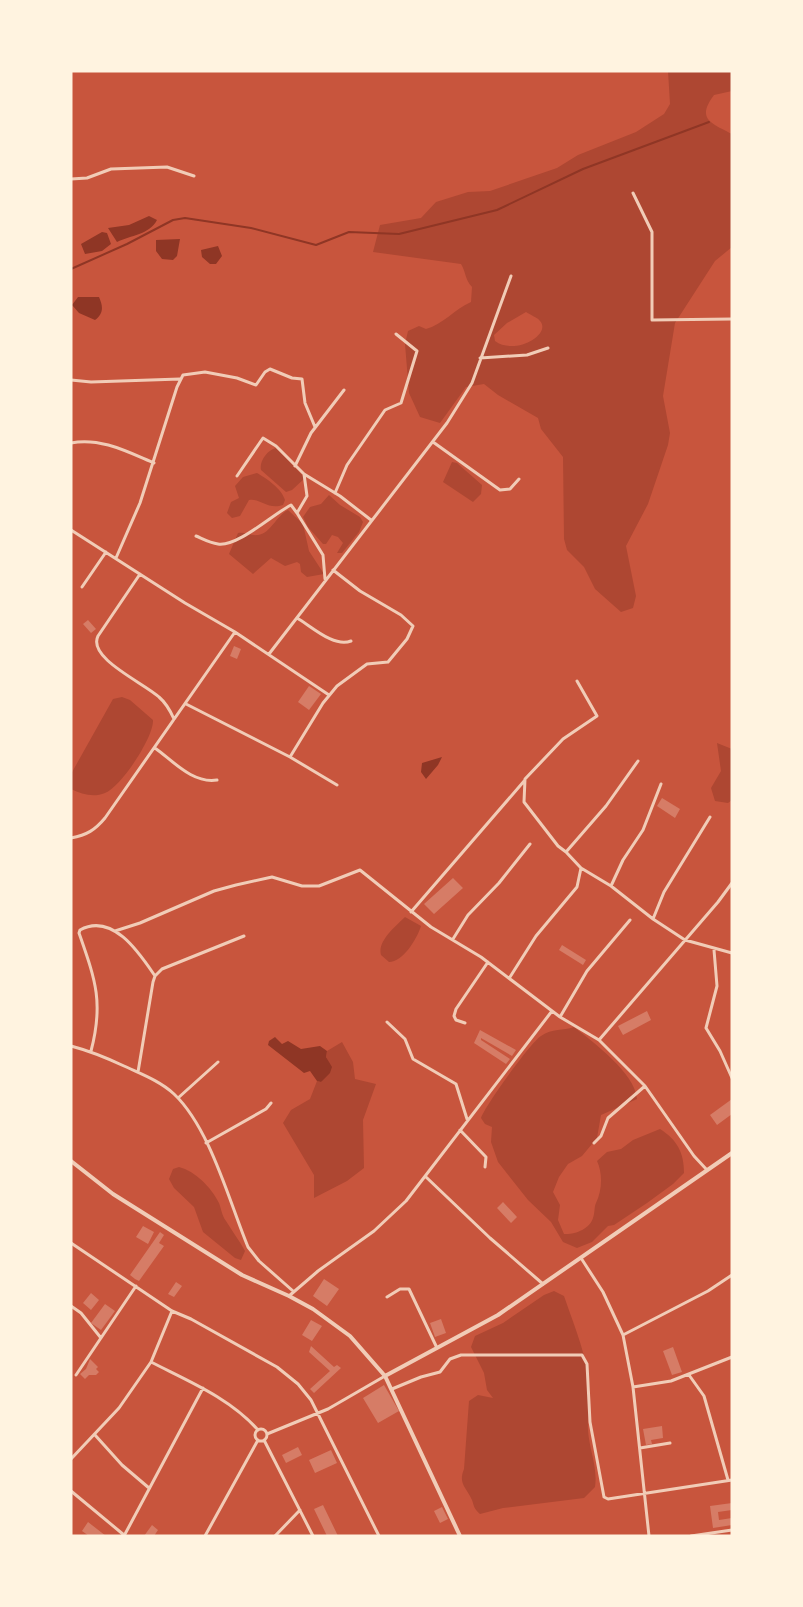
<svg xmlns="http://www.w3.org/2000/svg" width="803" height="1607" viewBox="0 0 803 1607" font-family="'Nunito Sans',sans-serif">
	<rect width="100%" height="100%" fill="#c8553d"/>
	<path fill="#ae4732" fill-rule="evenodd" d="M668,71H732V91L714,95C696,119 711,123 732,134V247L715,261L675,323L663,396L670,433L668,445L648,504L626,546L636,596L633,608L621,612L595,589L584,567L567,550L564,539L563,457L541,429L538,418L498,395L484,384L466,387L440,423L420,417L409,393L405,344L408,331L419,326L426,329C442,325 455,309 471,302L472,287C465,280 466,272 461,264L373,252L380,225L421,218L436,202L468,192L490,191L557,168L578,155L636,132L664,114L670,104ZM526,312C530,315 537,317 540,321C552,334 515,356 495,341L494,335L507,323Z
		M276,448L305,478L292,490L286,492L261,470C259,462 267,450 276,448Z
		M452,462L457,463L482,485L481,494L473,502L443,482Z
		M257,473C266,478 282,489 285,500L283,505C267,510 261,498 249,500L240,516L232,518L227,513L231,502L239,498L235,486L243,477Z
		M329,495L340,505L360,517L363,522L359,532L342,553H337L343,543L338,537L332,535L326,544H323L308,527L303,517L310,507L321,504Z
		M288,510L303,524L309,551L324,574L307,577L301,572L300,564L297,562L285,566L271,558L253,574L229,554L238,533C246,532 251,536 258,535C270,534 277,515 288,510Z
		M122,697L130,700L153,720C154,737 121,787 105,793C93,798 82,794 71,789V774L113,699Z
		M717,743L732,749V800L728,803L715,801L711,788L721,771Z
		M405,917L421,926C417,939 403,962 389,962L381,955C377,941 396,926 405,917Z
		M574,1027C594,1043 635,1073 637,1099L601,1115L597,1138L582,1156L568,1164L559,1177L553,1192L560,1205L558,1220L564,1234C574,1235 590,1229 593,1218C595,1213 594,1207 596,1203C602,1191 603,1174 597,1161L607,1152L621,1149L633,1140L660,1129C677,1140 684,1152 684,1173L673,1184L647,1203L614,1225L608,1226L592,1242L577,1248L563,1242L551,1222L528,1200L498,1162L491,1142L492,1127L485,1124L481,1118C485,1106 531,1042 541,1036C552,1028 563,1031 574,1027Z
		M342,1042L353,1062L355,1079L376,1084L363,1120L364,1168L347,1181L314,1198V1175L283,1123L291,1110L310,1099L317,1081L321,1082L331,1067L326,1057L327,1051Z
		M179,1167C195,1171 211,1187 219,1203C221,1208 222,1216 226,1221C232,1231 239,1240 245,1251L241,1260L235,1258L203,1232L194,1207L174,1188L169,1179L173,1169Z
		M554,1291L564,1296C575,1328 588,1358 590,1392C591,1405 587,1417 588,1430C589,1449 598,1467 595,1487L584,1498L503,1508L480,1514C474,1509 474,1506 472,1500C466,1487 458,1484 464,1469L469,1401L478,1395L493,1398L487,1390L484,1373L471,1347L475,1336L503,1323L544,1295Z"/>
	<path fill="#8f3625" d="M149,216L157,220C149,235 131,235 117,242L108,228L129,225Z
		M102,232L107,233L111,244L102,251L85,254L81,244Z
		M180,239L177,256L173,260L162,259L156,251V240Z
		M218,246L222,256L216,264H210L202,257L201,250Z
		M78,297H99C103,306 104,313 95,320L79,313L72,305Z
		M442,757L438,765L426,779L421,772L422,763Z
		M275,1037L282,1044L288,1041L301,1049L320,1046L327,1051L326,1057L332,1067L330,1073L321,1082L317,1081L310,1071L304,1073L268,1045L269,1041Z"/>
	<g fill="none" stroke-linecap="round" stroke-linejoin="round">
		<path stroke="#8f3625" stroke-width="2" d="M71,269L127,244L173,220L185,218L251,228L316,245L349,232L399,234L497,210L583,169L709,122"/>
	</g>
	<path fill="#d67c66" d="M88,620L96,629L91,633L83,624Z
		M234,646L241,649L237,659L230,656Z
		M309,686L321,694L309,710L298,702Z
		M662,798L680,809L675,818L657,806Z
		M453,878L463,888L434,914L424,904Z
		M562,945L586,960L583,965L559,950Z
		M647,1011L651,1020L623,1035L618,1026Z
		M480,1030L516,1050L512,1056L481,1038V1040L510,1059L506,1064L474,1043Z
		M732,1099V1114L717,1125L710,1115Z
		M503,1202L517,1217L511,1223L497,1208Z
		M143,1226L154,1232L148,1244L136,1237Z
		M160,1232L164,1235L159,1243L164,1246L139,1281L135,1279L130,1275Z
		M324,1279L339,1289L327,1306L313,1296Z
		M176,1282L182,1286L174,1297L168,1294Z
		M91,1293L99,1300L91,1310L83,1303Z
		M105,1304L115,1311L101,1330L91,1323Z
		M441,1319L446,1333L435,1337L430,1323Z
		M311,1320L322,1326L312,1341L302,1335Z
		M311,1346L334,1367L337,1365L341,1368L314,1393L310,1389L330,1371L309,1352Z
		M673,1347L682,1372L672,1375L663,1351Z
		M90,1359L98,1367L96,1369L99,1372L96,1375H89L85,1379L80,1374L86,1369Z
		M384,1385L399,1411L378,1423L363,1398Z
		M662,1426L663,1438L651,1440L652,1444L646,1445L643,1429Z
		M298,1447L302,1455L286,1463L282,1455Z
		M331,1450L337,1463L315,1473L309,1460Z
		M732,1503V1510L718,1512L719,1520L732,1518V1525L713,1528L710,1506Z
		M323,1505L338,1536H327L314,1509Z
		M442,1507L448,1519L440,1523L434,1511Z
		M88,1522L106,1536H89L82,1531Z
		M152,1525L158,1530L154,1536H144Z"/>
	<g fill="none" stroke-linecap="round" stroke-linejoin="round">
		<path stroke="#f1ccb7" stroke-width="3" d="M71,179L87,178L111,169L167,167L194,176
			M633,193L652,232V320L732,319
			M480,358L527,355L548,348
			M71,380L91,382L180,379
			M433,442L500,490L510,489L519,479
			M71,443C100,437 128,452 154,463
			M295,466L311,433L344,390
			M304,474L307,496L297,513L323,555L325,579
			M237,476L263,438L276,446L304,474L340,496L371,520
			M335,493L347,465L385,410L401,403L417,351L396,334
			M71,530L185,603L235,632L329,695
			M196,536C203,539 210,543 218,544C238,547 273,514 291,505L297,513
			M116,558L140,503L177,387L183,375L205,372L237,378L256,385L265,372L270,369L292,378L302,379L305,403L315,427
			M140,574L98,636C87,658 144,683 159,697C166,703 170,710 174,719
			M82,587L106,552
			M297,618C311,626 334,648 351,641
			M269,654L447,423L472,383L511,276
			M186,704L290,757L337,785
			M155,748C173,761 193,784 217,780
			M290,757L323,703L337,686L367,664L388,662L407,639L413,626L401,615L360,591L333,570
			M661,784L643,830L623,860L611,886L653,919L685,940L732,953
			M71,838C87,835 95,830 105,818L235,632
			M566,852L558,846L524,802L525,779L563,739L597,716L577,681
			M611,886L581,868L566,852L606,806L638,761
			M411,912L525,780
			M653,919L664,892L710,817
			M115,931L140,923L214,891L236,885L272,877L302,886H319L360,870L431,927L481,957L560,1017L599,1040L645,1086L694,1156L707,1170
			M453,939L468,915L499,883L530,844
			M714,950L717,986L706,1028L720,1051L732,1078
			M510,977L536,936L577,887L581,868
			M560,1017L587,971L630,920
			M387,1022L405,1039L413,1059L456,1084L467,1119
			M465,1023L456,1020L454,1016L456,1009L488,962
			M599,1040L718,902L732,883
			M71,1046C90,1051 107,1058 124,1066C141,1074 160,1081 174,1094C210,1128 229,1201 248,1247L259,1261L293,1291
			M91,1051C104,1002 95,979 79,933L80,930C113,912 140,954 155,976
			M138,1072L153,982L155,976L162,969L244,936
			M178,1098L218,1062
			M460,1130L486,1157L485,1167
			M206,1143L266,1109L271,1103
			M594,1143L601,1136L608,1118L645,1086
			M426,1177L490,1238L543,1284
			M71,1243L172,1311L191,1319L277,1367L298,1384L311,1400L379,1536
			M581,1258L603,1292L623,1335L633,1387L649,1536
			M289,1296L318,1271L374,1231L406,1201L552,1011
			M387,1297L400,1289H409L437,1348
			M71,1306L81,1313L101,1338
			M623,1335L708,1291L732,1275
			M151,1362C188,1381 230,1398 258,1430
			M76,1375L136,1286
			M689,1375L704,1396L728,1480
			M633,1387L671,1381L732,1357
			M392,1389L421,1377L440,1372L450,1359L461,1355H582L587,1364L590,1422L604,1497L608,1499L732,1480
			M255 1435a6 6 0 1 1 12 0a6 6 0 1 1-12 0Z
			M267,1434L328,1409L385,1376
			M95,1435L122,1465L149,1488
			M264,1440L313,1536
			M640,1448L670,1443
			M71,1459L119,1408L151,1362L172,1311
			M71,1491L124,1535
			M124,1536L203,1388
			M205,1536L258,1440
			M275,1536L300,1510
			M691,1536L732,1530"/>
		<path stroke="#f1ccb7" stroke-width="4" d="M71,1161L113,1194L242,1275L289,1296L313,1309L350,1336L385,1376L460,1536
			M385,1376L498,1315L732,1153"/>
	</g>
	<rect width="803" height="1607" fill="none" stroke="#fff3e0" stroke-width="145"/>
</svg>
